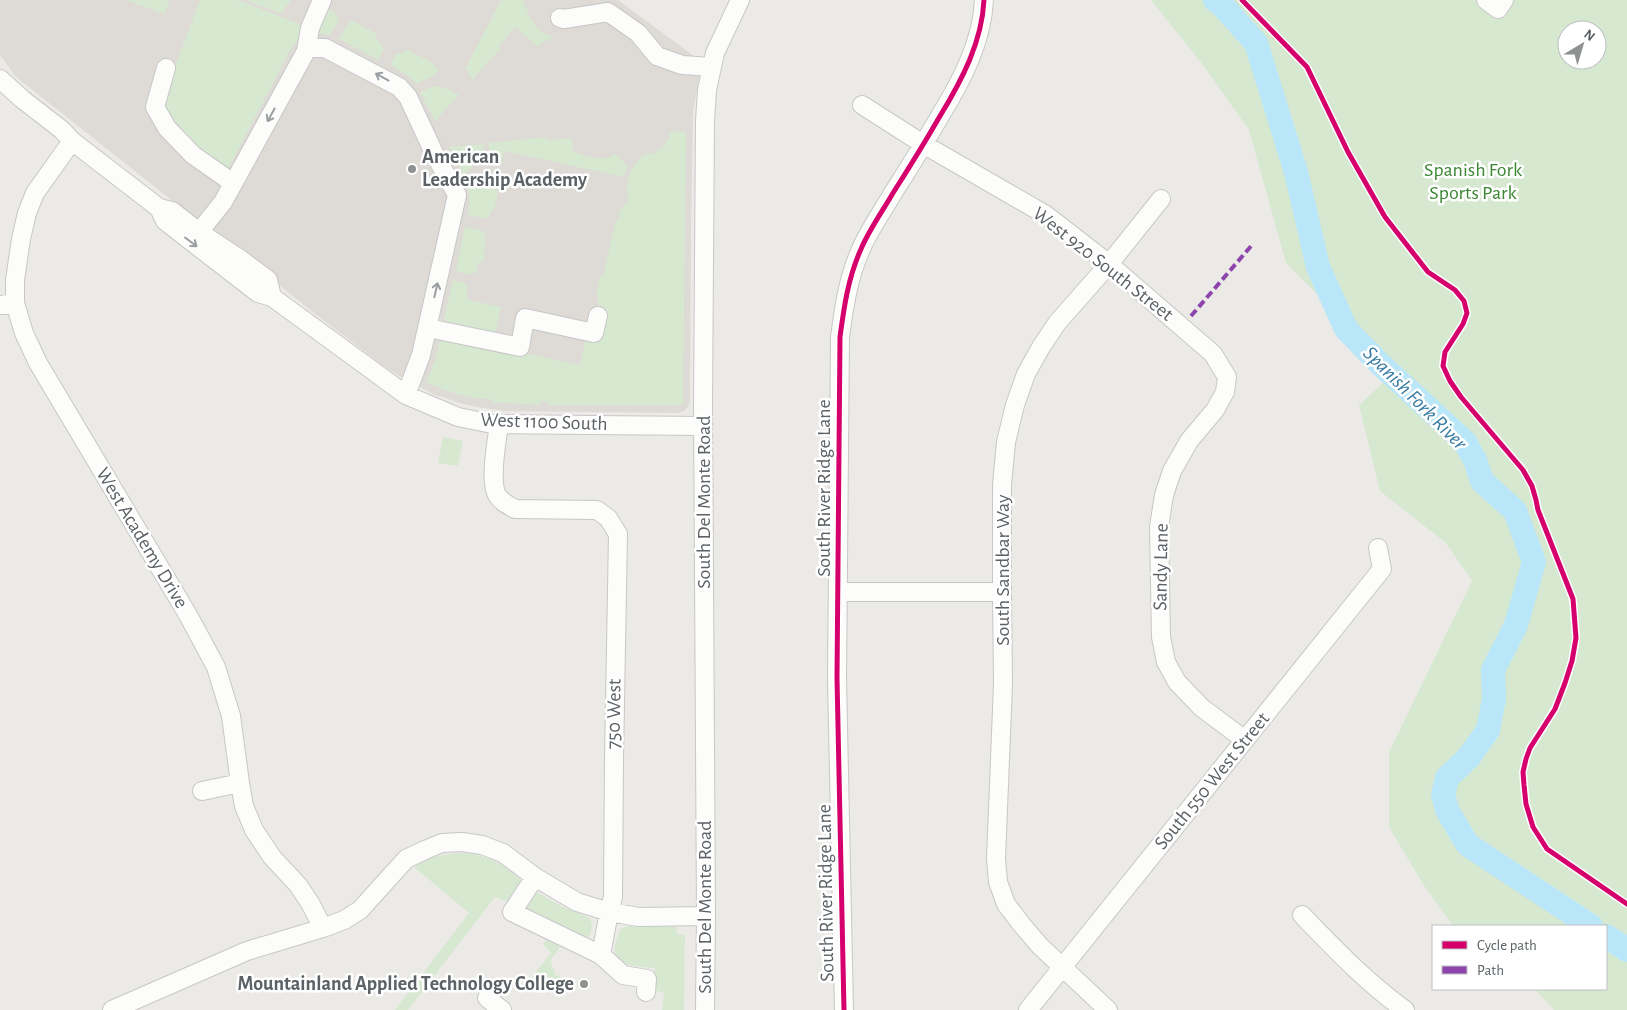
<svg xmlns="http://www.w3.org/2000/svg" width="1627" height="1010" viewBox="0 0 1627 1010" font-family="'Alegreya Sans',sans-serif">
	<rect width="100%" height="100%" fill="#eceae6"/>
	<path fill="#dedad5" d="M0,0H618L702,62L693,112L691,226L690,401L688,407L684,411L679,413L506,411L484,408L463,404L433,394L401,377L381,364L313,312L16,77L0,55Z"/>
	<path fill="#d7e8d1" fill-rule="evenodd" d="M126,0H170L164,14Z
		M200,0H238L302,25L304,37L296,43L289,52L227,171C201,150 176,132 162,101Z
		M247,0H291L281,14Z
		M501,0H523C529,16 535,33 554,37L537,46L515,27L499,46L501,48L473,79L468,76L470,72L465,69Z
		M1151,0H1627V1010H1554L1535,989H1606V926H1456L1450,922L1423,884L1389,827V752L1472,581L1446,543L1380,491L1359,405L1397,370L1363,340L1286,263L1249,130L1203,65ZM1567,30H1597V60H1567Z
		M329,6V9L335,12L339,19L330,35L316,33Z
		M353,21L375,33L378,41L384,48L380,57L377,59L339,39L348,23Z
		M408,50L433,63L438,70L433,76L416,84C408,74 399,72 390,64L396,54H399Z
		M434,86L446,88L459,95L435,121L420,92Z
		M671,131L686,132L683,403L681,405H548L547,401H540L539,405L491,402L492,400L477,397L476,399L447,391L426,382L435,360L441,337L460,339L580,365L586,337L600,339L606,314L597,312L599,303L597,302L598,296H596L600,276H603L616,220L618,221L620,209H623L624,204H627L629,195H627V189L626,188L631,169L637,163L642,155C659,154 666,147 671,131Z
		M546,137L547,140L571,138L573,151C587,157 602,162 616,154L627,166L624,177L504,151L501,165L497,164V166L482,164L489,152V143Z
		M484,144C484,160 474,166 463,175L449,147Z
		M481,174L495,175L494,177L497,178L494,190L498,191L494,210H491L489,217H487L486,219L468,215L470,200L467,184Z
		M465,227L484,231L483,234L486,235L484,242L486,243L483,262H478L476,273H473L472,275L456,271Z
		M453,280L465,283V285L468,288L466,297L469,300L501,307L495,335L443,324Z
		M443,437L463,441L458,466L438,463Z
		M457,853C485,853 501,862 521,880L508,902L495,897L408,1010H395L469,913L414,867C427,857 441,855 457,853Z
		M538,893L563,907L590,918C593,926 593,935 584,940L528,911L526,905L533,895Z
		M627,926L677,927V934L685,935L684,1010H662L664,992L653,991L655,968C645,967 617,967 615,954C613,947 618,937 620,930Z
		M547,939H549L560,944C560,952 550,956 551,963C552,967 555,972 556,976L559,975L564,984L549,991L524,987L551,953L543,944Z"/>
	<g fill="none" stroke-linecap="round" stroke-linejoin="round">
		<path stroke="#b9e6f8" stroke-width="24" d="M1215,0L1221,4L1256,43L1296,172L1318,267L1346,329L1378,362L1465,442L1475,460L1482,481L1515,511L1534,562L1516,625L1493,670L1494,699L1488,730L1469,757L1447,778L1443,795L1448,812L1468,845L1591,926
			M1606,936L1627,950"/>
		<g stroke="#c7c7c7" stroke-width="20">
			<path id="minor" d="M1486,0L1498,9L1504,0
				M560,18L564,19L608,12L638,33L657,56L682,65L712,67
				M306,51L310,28L322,0
				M166,68L155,107L167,128L193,155L233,183
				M0,79L22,99L62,130L72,141L159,208L172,211L199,232L240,259L268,280L272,297
				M862,105L923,144L1046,215L1109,264L1213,354L1227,377L1225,392L1215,410L1189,441L1172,471L1164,495L1159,527L1161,637L1166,662L1177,682L1202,708L1245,740
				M72,141L35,193L27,213L21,239L15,280V303L24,333L38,363L188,615L216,667L231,716L240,783L244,806L254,830L272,857L298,885L310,903L323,928
				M159,208L165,221L258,293L272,297L406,395L458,417L492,424L703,426
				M199,232L223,202L306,51L310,48H325L399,87L408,97L434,153L457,195L421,355L406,395
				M0,305L15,303
				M428,328L520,347L525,318L594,333L598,316
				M499,424C497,441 489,480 497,495C501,502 508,505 515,509L597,510L608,518L618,534L614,759L613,897L609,912L601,955
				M839,592H1002
				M202,791L240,783
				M535,877L512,912L601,955L623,975L647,979L646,992
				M1302,915C1335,949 1367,983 1405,1010
				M487,998L502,1010
				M112,1010L247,951L323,928L344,920L360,910L406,859L425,850L442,843L462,842L482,845L503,853L535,877L577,902L609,912L639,917L706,916
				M705,1010L706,916L703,405L705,121L707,90L715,53L740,0
				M844,1010L837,678L840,337C844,307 848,278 861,249C869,230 882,212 893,193C909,168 925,142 940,116C962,80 982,42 984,0
				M1028,1010L1382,569L1378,548
				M1108,1010L1040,946L1022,925L1006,904L998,882L996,859L1003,684L1002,592V485L1006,442L1015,405L1026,374L1041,347L1057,323L1109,264L1161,199"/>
		</g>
		<use href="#minor" stroke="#fcfcfb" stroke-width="18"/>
		<path stroke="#8e44ad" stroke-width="4" stroke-dasharray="8 4" stroke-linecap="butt" d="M1191,316L1252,245"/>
		<g stroke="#fff" stroke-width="8">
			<path id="cycleway" d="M1242,0L1307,67L1348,152L1385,217L1428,272L1455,290L1464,301L1467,313L1463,324L1445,352L1443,366L1450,381L1461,397L1523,470L1532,486L1536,500L1538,510L1573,599L1576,638L1572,661L1565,683L1555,709L1530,748L1526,759L1523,772L1524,785L1526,804L1533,827L1547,849L1627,904
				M844,1010L837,678L840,337C844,307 848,278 861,249C869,230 882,212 893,193C909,168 925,142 940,116C962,80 982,42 984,0"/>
		</g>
		<use href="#cycleway" stroke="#d6006c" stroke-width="5"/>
	</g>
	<defs><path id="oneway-shaft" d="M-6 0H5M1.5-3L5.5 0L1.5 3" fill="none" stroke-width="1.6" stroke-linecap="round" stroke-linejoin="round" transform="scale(1.25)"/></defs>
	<g stroke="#9b9fa1">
		<use href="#oneway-shaft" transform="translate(382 77) rotate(-151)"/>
		<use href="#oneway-shaft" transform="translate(271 115) rotate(119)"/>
		<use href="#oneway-shaft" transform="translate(191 242) rotate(37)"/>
		<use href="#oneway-shaft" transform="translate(436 290) rotate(-77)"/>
	</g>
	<g fill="#8e9192" stroke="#fff" stroke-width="2">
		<circle cx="412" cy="169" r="5"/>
		<circle cx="584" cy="984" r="5"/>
	</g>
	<g text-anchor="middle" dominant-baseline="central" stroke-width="5" stroke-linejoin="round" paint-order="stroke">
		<g font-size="20" font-weight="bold" fill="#5b6165" stroke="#fff" text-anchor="start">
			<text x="422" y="157">American<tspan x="422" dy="23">Leadership Academy</tspan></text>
			<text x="574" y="984" text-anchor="end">Mountainland Applied Technology College</text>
		</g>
		<g font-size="20" fill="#3a8631" stroke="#fff">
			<text x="1473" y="170">Spanish Fork<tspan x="1473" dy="23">Sports Park</tspan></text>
		</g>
		<g font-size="20" fill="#5b6165" stroke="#fff">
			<text transform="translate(1103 264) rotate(38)">West 920 South Street</text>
			<text transform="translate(544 422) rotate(2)">West 1100 South</text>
			<text transform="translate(824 488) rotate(-90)">South River Ridge Lane</text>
			<text transform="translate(704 502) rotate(-90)">South Del Monte Road</text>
			<text transform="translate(142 538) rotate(59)">West Academy Drive</text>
			<text transform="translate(1161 567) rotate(-89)">Sandy Lane</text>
			<text transform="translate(1003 570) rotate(-90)">South Sandbar Way</text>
			<text transform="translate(614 714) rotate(-89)">750 West</text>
			<text transform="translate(1212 781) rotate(-51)">South 550 West Street</text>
			<text transform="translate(826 893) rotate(-91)">South River Ridge Lane</text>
			<text transform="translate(705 907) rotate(-90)">South Del Monte Road</text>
		</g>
		<g font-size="21" font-style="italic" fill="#377ba3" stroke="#fff">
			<text transform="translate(1415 398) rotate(45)">Spanish Fork River</text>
		</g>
	</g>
	<rect x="1432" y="925" width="175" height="65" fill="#ffffff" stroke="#bdc0c1"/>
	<rect x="1442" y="941" width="25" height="8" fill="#d6006c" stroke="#bdc0c1"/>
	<text x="1477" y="950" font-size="15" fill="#5b6165">Cycle path</text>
	<rect x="1442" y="966" width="25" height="8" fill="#8e44ad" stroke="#bdc0c1"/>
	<text x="1477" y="975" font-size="15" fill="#5b6165">Path</text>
	<g transform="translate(1582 45) rotate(38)"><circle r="24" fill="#ffffff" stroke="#bdc0c1"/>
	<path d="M0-4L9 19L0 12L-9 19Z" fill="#8e9192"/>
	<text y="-8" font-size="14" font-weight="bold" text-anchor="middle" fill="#5b6165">N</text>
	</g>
</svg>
